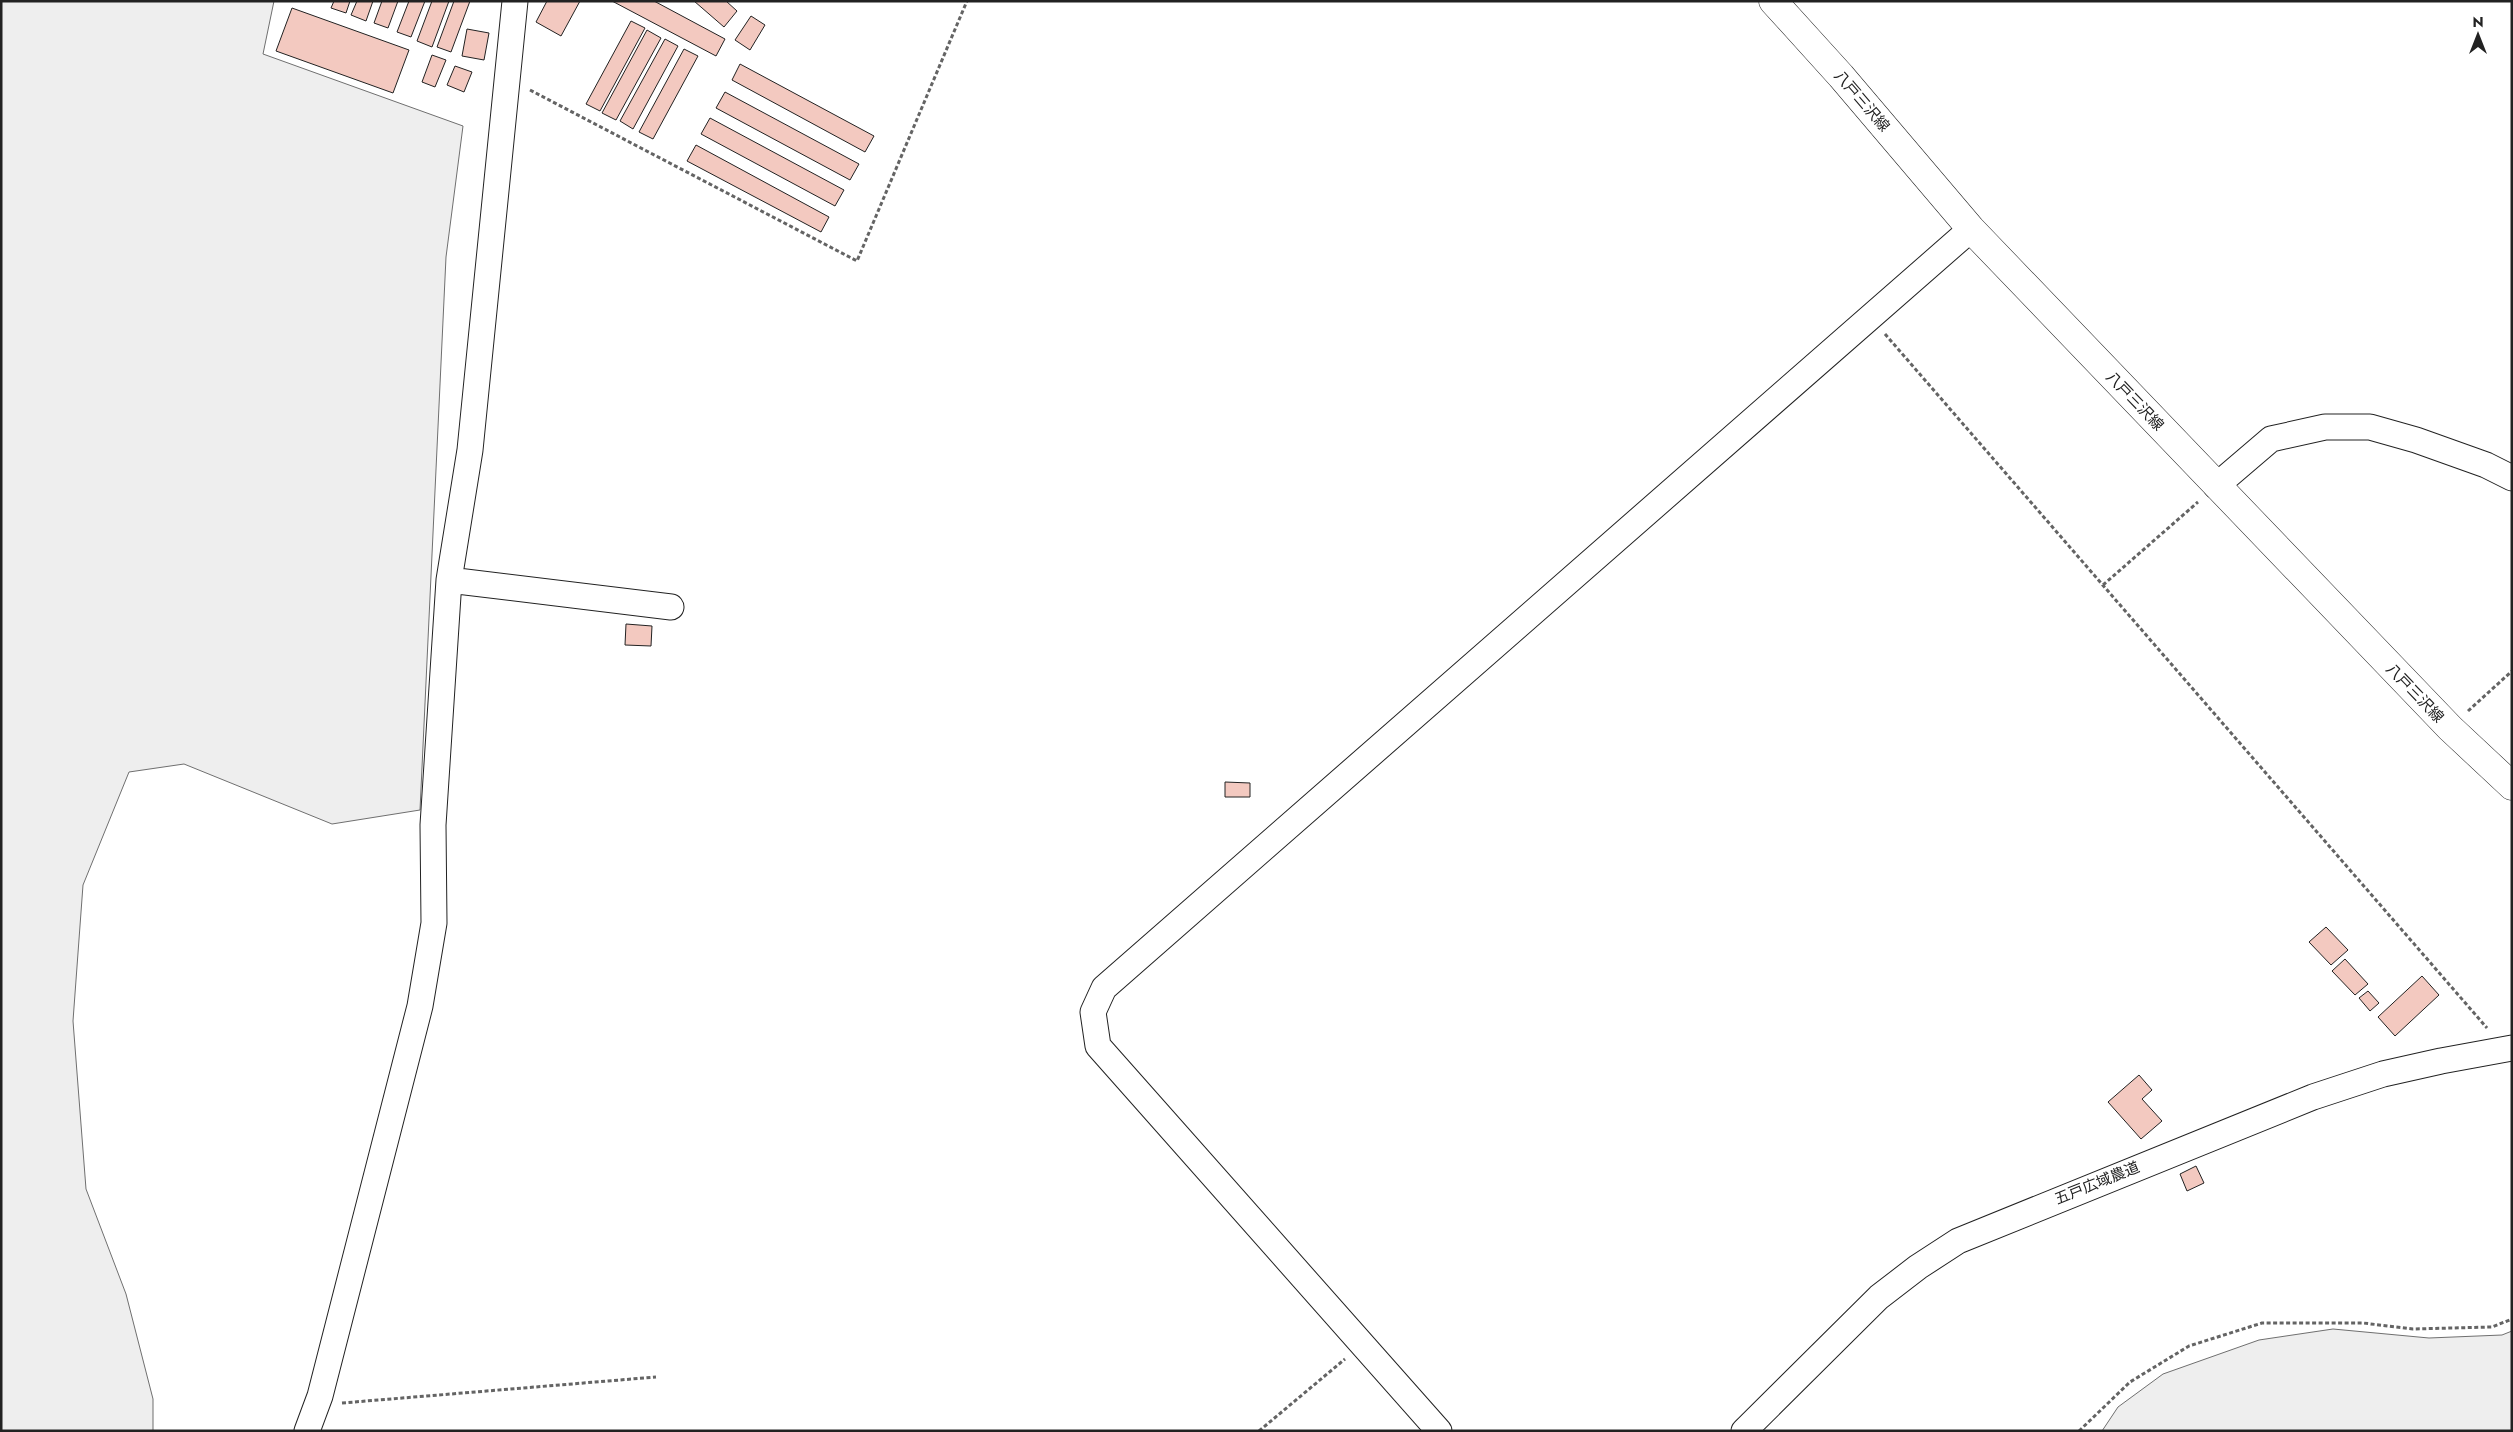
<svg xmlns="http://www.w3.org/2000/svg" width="2513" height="1432" viewBox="0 0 2513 1432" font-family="Jost,'Noto Sans JP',sans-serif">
	<rect width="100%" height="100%" fill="#fff"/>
	<path fill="#eee" stroke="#6f6f6f" d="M1,1H274L263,54L463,126L446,257L420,810L332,824L184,764L129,772L83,885L73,1021L86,1189L126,1294L153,1399V1431H1Z
		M2333,1329L2429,1338L2502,1335L2512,1331V1431H2102L2118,1407L2163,1374L2259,1340Z"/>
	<path fill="#f3c9c0" stroke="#222" d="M334,1H350L346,13L331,8Z
		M357,1H373L366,21L351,15Z
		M382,1H398L388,28L374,23Z
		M409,1H425L411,37L397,32Z
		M432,1H449L432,47L417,41Z
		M454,1H470L451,52L437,47Z
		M547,1H580L561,36L536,22Z
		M612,1H654L725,39L716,56Z
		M694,1H726L737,11L724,27Z
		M292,8L409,50L393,93L276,51Z
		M751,16L765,25L750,50L735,40Z
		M631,21L645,28L600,111L586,104Z
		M467,29L489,33L484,60L462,56Z
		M647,30L661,38L616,120L602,113Z
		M665,39L678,46L633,129L620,121Z
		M684,49L698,56L653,139L639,132Z
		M432,55L446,60L435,87L422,82Z
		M740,64L874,136L865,152L732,80Z
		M455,66L472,72L464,92L447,85Z
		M725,92L859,164L850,180L716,108Z
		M710,118L844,190L835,206L701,134Z
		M696,145L829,217L821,232L687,161Z
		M626,624L652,626L651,646L625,645Z
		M1225,782L1250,783V797H1225Z
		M2326,927L2348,950L2331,965L2309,942Z
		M2345,959L2368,984L2355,995L2332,971Z
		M2422,976L2439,995L2395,1036L2378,1017Z
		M2368,991L2379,1003L2370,1011L2359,998Z
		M2139,1075L2152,1090L2142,1099L2162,1121L2141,1139L2108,1102Z
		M2196,1166L2204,1183L2187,1191L2180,1174Z"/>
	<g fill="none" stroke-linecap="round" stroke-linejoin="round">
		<g stroke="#222" stroke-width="27">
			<path id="minor" d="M2216,486L2271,439L2325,427H2370L2416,440L2486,465L2512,478
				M449,580L671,607
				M307,1431L320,1396L420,1006L434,923L433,825L449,580L470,450L515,1
				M1439,1431L1098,1046L1093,1012L1104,988L1971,229
				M1744,1431L1879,1297L1918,1267L1958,1241L2313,1097L2383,1074L2441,1061L2512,1048"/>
		</g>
		<g stroke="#222" stroke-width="29">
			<path id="major" d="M1773,1L1841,76L1971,229L2450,728L2512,786"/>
		</g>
		<path stroke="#646464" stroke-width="3" stroke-dasharray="4 2.5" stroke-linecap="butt" d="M530,90L857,261L967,1
			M1885,334L2487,1028
			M2103,585L2198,502
			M2468,711L2512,671
			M342,1403L656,1377
			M1259,1431L1345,1359
			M2079,1431L2130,1382L2189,1346L2262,1323H2363L2413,1329L2492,1327L2512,1319"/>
		<use href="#minor" stroke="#fff" stroke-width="25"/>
		<use href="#major" stroke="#fff" stroke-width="28"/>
	</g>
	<g text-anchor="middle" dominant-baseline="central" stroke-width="4" stroke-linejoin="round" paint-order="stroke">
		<g font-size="15" fill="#222" stroke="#fff">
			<text transform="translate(1862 101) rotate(49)">八戸三沢線</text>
			<text transform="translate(2135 401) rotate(46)">八戸三沢線</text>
			<text transform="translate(2415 693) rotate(46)">八戸三沢線</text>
			<text transform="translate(2097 1183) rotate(-22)">五戸広域農道</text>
		</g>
	</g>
	<rect width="2513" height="1432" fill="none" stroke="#222222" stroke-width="5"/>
	<g transform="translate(2478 35)" stroke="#ffffff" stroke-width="4" paint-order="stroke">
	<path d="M0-4L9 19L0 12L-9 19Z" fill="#222222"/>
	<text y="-8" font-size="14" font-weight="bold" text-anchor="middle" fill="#222222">N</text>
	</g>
</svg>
